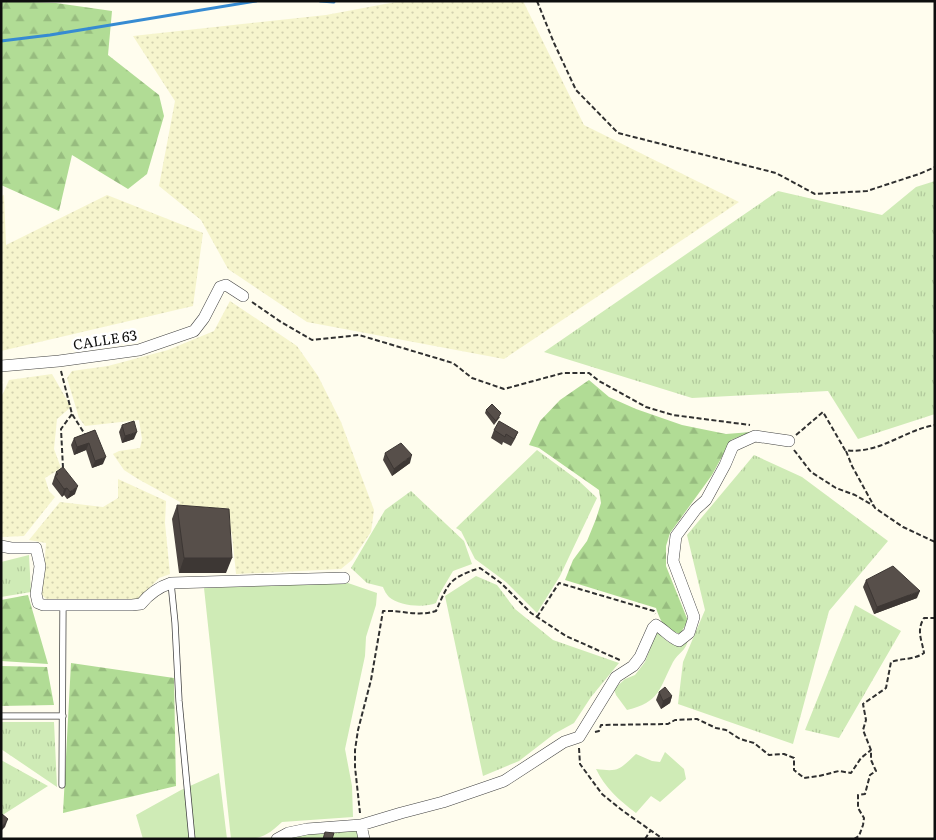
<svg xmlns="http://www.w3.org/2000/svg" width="936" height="840" viewBox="0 0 936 840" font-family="Literata,serif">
	<defs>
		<pattern id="farmland-dots" width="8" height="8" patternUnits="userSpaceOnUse" patternTransform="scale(1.25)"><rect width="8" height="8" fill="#f6f5cd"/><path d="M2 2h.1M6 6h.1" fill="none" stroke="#d2d1af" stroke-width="1.8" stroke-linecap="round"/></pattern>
		<pattern id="grass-tufts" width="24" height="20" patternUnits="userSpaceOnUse" patternTransform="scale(1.25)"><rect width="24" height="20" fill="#cfebb6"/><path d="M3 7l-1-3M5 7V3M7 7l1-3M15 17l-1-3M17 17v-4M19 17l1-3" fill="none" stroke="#b1c89b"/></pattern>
		<pattern id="forest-firs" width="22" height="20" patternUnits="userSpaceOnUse" patternTransform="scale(1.25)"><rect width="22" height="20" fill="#b1dc95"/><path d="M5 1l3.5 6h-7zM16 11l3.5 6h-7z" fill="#97bc7f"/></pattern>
	</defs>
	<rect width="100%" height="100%" fill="#fffdee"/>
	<path fill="url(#farmland-dots)" d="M401,1H523L584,125L739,202L504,359L307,322L228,269L201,220L159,186L175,101L133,36L326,15Z
		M4,195L6,245L107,195L203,233L193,306L1,351V196Z
		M230,301L297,346L318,376L341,422L374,510L371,532L352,560L341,569L236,574L232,535L227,513H178L180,502L138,479L124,470L113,454L119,451L140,448L142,439L139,420L85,426L79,418L67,378L72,371L108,366L168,350L214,331Z
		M52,374L71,407L57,419L54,449L61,468L45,478L49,491L55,497L24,536L2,537L1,398L9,380Z
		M118,479L166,501L165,523L170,574L159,578L138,600L46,599L42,595L46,543L29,540L60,502L103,507L118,498Z"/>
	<path fill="url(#grass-tufts)" d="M935,181V414L858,439L828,391L692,398L544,352L778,191L882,215L916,187Z
		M537,450L579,481L597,498L560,576L537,613L506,582L475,559L461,531L456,528Z
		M754,455L802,477L888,541L829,611L793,744L678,704L683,662L705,610L687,535Z
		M411,491L464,541L472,564L453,571L440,593L436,603C424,608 399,606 389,597C387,595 384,590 383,587L367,583L351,568L385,510Z
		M29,555L31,592L1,597V562Z
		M476,576L497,585L515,609L553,640L619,663L591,697L574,723L554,734L519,761L483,776L445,596Z
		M855,605L901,631L839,738L805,730Z
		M1,722H54L57,787L1,749Z
		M1,760L48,786L1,816Z
		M361,825L364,839H277Z"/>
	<path fill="url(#forest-firs)" d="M1,1L56,3L112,11L108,55L159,95L164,116L147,174L128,189L72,155L59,211L1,185Z
		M589,380L609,397L636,409L682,425L726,434L751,432L731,440L712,475L670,533L666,546V566L688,621L680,634C665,629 661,623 656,608L565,580L573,560L587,541L596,519L601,503L599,490L539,448L529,445L540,421L560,400Z
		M28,595L48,664L1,661V600Z
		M71,663L174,678L176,786L63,813Z
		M1,666L47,667L54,705L1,706Z"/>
	<path fill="#cfebb6" d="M348,583L377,593L376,605L366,637L365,656L345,749L352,786L353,817L282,822C263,840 257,839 231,839L204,588Z
		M657,631C664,639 671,647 683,645L688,640C686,651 678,653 673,662C659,689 660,702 627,710L616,695L614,689L625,679L635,675L645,662Z
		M665,752L684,769L686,779L660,802L651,796L636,813C619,800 605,788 596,769C619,772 619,770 636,754L652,761L660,762Z
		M219,773L227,839H143L136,815L181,790Z"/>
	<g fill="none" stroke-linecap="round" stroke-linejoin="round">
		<path stroke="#368bd2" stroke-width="3" d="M320,1L334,2
			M1,41L50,35L256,1"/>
		<g stroke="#414141" stroke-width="7">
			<path id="service" d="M171,583L175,623L179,701L192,839
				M1,716H63
				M62,785L63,604"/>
		</g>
		<g stroke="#414141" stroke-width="12">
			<path id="minor" d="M1,366L59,361L139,350L194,331L204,318L220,287L226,285L243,296
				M1,546L11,548H36L40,566L36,594L38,603L43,605H132L141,604C149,594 159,587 171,583L344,578
				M361,825L364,839
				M277,839L288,833L307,829L361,825L401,813L443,802L504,781L564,742L579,737L616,677L633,666L640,657L653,628L656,625C665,630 669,637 679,641L689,633L694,617L673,561L676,536L696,509L706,500L725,465L733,446L755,436L789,441"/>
		</g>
		<path stroke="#303030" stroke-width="2" stroke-dasharray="5 2.5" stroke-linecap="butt" d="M537,1L554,43L576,90L618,133L776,173L815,194L867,191L919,174L935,167
			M252,302L281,322L312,340L359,335L453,363L472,378L504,389L563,373H589L599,381L646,407L673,415L750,425
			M61,371L72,414L86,436
			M796,435L823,412L845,450C879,455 904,430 935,425
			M794,450L811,472L836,488L855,495L874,506
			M846,451L852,466L875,508L903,527L935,542
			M63,468L61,429L72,414
			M537,617L559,583L654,611L655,614
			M595,732L599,731L601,725L668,724L675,720L697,719L716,728L726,730L740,739L754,743L769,755L784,754L794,758V770L804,778L819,776L839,771L851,773L861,758L871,750
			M579,748L580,764L602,794L623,811L663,839
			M360,813L355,767V750L358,730L371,680L383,611C403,610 416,617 436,611C449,582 449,578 480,568L501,583L531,613L566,636L622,661
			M645,839L651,830
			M854,839L859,836L863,825L864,818L858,808V795L865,794L870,775L876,771L871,760V750L863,730L866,720L863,704L886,688L891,662C902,658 914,660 924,653C922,640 916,631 924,618H935"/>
		<use href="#service" stroke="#fff" stroke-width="5.5"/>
		<use href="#minor" stroke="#fff" stroke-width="11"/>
	</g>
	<path fill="#4b4440" d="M486,410L500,417L494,425L485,413Z
		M122,425L134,439L122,443L119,432Z
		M95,430L103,464L92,468L86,450L74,455L71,445L74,438Z
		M494,430L518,432L515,439L511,446L503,442L502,445L491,438Z
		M385,453L410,463L392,476L383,460Z
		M56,472L75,494L67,499L64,495L62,497L52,484Z
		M177,505L226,573H179L172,519Z
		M866,580L917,598L874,614L863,587Z
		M659,692L672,696L670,703L661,709L656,700Z"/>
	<path fill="#3d3734" d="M137,432L134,439L122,443L125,436Z
		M89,443L86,450L74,455L77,447Z
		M412,455L410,463L392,476L394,469Z
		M106,457L103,464L92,468L95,461Z
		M78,486L75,494L67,499L70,492Z
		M67,488L64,495L62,497L64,489Z
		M184,558H232L226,573H179Z
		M920,591L917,598L874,614L877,607Z
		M672,696L670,703L661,709L663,701Z
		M8,819L5,827L1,831V827Z"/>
	<path fill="#574f4a" stroke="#3d3734" d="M492,404L501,413L496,421L486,410Z
		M134,421L137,432L125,436L122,425Z
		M499,421L518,432L514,439L506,434L505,437L494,430Z
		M95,430L106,457L95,461L89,443L77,447L74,438Z
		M401,443L412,455L394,469L385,453Z
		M63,467L78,486L70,492L67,488L64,489L55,476L58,474L56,472Z
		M177,505L229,509L232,558H184Z
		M893,566L920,591L877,607L866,580Z
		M665,687L672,696L663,701L659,692Z
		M2,814L8,819L1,827V815Z
		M325,832L334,833L332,839H323Z"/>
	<g text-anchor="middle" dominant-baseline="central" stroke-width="5" stroke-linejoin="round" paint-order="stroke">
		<g font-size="14" fill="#0e0e0e" stroke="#fff">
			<text transform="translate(105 339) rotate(-9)">CALLE 63</text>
		</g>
	</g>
	<rect width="936" height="840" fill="none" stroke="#0e0e0e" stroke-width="5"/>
</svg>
